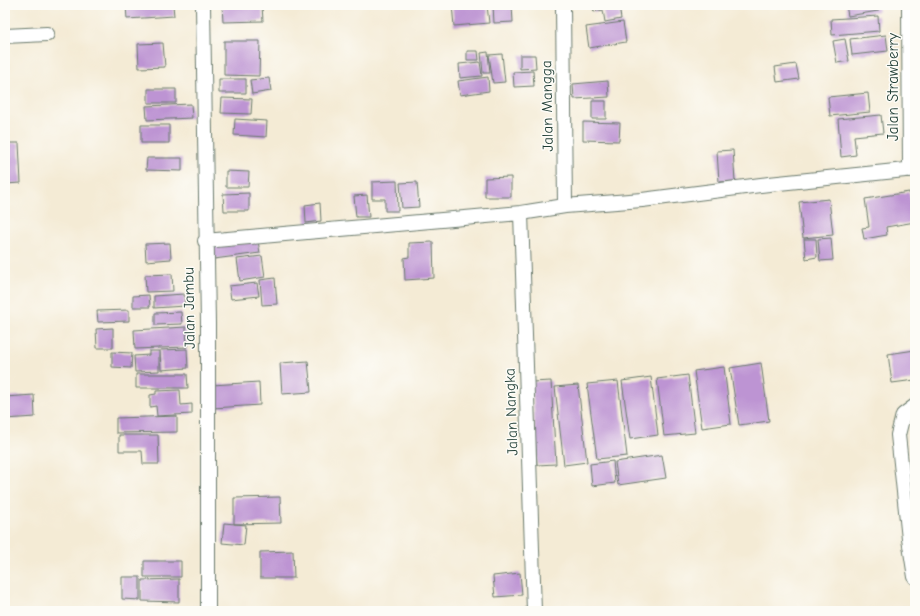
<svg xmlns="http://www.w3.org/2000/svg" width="920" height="616" viewBox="0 0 920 616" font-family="'Comic Neue',sans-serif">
	<rect width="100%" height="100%" fill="#fdfcf7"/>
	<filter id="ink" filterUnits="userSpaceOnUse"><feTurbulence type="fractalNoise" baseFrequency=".025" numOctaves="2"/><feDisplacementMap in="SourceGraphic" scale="8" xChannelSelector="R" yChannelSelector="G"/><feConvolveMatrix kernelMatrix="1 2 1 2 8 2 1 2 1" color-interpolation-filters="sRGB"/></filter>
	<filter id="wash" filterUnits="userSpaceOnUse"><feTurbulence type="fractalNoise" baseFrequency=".012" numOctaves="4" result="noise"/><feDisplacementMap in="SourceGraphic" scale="16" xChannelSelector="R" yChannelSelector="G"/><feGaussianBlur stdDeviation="0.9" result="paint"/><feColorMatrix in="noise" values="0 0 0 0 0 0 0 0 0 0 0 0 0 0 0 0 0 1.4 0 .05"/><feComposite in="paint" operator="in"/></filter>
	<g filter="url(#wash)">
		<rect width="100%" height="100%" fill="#f4ebd5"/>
		<g id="blocks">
			<path fill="#bd94d3" d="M126,5H173L174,16L127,19Z
				M222,5H262L263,21L223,22Z
				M452,5H487L489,23L454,26Z
				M493,5H512L513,22L494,23Z
				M592,5H619L621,19L605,22L603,10L594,12Z
				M846,5H877L878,11L848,16Z
				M878,16L879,31L832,35L831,19Z
				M623,22L626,42L589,48L586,27Z
				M886,35L888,51L852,55L850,39Z
				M845,39L849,61L837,63L833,41Z
				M224,41H260L259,76L224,75Z
				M163,43L165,67L139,68L138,44Z
				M467,51H478L479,60H467Z
				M488,52L490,73H483L481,53Z
				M502,54L505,82L493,83L489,55Z
				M520,55H535L536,68L520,69Z
				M480,62L482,76L460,78L459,64Z
				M796,64L799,79L777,82L775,67Z
				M533,71L534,86L514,87L513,72Z
				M488,77L489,91L460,95L458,81Z
				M269,78L271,91L252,94L250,80Z
				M219,79H246V93H219Z
				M608,81L609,97L574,99L573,84Z
				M148,89H176V103H148Z
				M868,93L870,112L830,116L828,97Z
				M222,98L252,99L251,114L221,113Z
				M592,101H606V119H592Z
				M191,104L192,118L147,120L146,106Z
				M881,115L883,133L854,136L856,155L841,157L838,119Z
				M235,119L267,121L266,137L234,135Z
				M583,122L620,123L619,141L583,140Z
				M141,125H169V143H141Z
				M5,143H19L21,183L5,184Z
				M733,150L735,181L719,182L717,151Z
				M147,158H182V171L146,170Z
				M226,171L249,172L248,187H226Z
				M511,177V197H485V178Z
				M397,181L398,211H385V199H372V182Z
				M417,182L419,207L402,208L400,183Z
				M909,192L915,222L886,227L887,235L864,239L862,228L869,227L865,199Z
				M249,193V211H224L223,194Z
				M367,195L369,217H356L354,196Z
				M829,199L833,235L803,238L799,202Z
				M320,203L321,221L306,223L305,205Z
				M831,238L833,260L820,261L818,239Z
				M804,239H816L817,257L806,259Z
				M258,241L260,253L214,259L213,247Z
				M433,242L434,278L405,280L404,258L409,257V243Z
				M170,243L171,259L146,261L145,244Z
				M262,256L265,277L240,281L237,259Z
				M172,274L173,291L146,292L145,275Z
				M275,278L277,304L262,305L260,280Z
				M257,283L259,296L231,299L229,286Z
				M184,294L185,306L154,308V296Z
				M149,295L150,307H133V296Z
				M129,310V321L98,322L97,311Z
				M181,312L182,324L155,325V313Z
				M186,327L187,347L160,348L159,347V348L135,349L134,330Z
				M113,328V348H97L96,329Z
				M187,349L188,368L161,370L160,350Z
				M915,350V380L892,383L888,354Z
				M149,351H159V371L135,372L134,356L149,355Z
				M112,352L132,353L131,368L112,367Z
				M308,361L311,392L282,394L280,363Z
				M761,363L769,421L739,425L730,368Z
				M724,367L731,424L702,428L694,371Z
				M136,374H187L188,388H136Z
				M688,375L695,433L664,436L657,379Z
				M651,377L658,435L630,439L622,381Z
				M551,381L556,464L537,465L532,382Z
				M618,381L627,456L597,459L587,384Z
				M259,382L260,405L213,408L212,385Z
				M578,385L587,462L564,465L555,387Z
				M180,390L181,405L192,404V414L157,416L156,406L150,407V395L156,394V391Z
				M34,395L35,417L5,419V397Z
				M177,416V432L116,433V418Z
				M119,435H158L159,464H143L142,451H119Z
				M662,455L666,478L618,485L615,462Z
				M613,461L615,483L592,486L590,464Z
				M280,497L281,523L234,524V498Z
				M224,523L246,525L244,545L222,543Z
				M293,551L294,578H260V552Z
				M144,561H181V577H144Z
				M520,573L522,595L495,597L493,576Z
				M122,577H140V600L122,599Z
				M179,579V602L142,601V580Z"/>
		</g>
	</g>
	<g filter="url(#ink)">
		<use href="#blocks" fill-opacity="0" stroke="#6a7a6c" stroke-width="1"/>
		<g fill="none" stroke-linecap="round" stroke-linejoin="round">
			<g stroke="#6a7a6c" stroke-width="16">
				<path id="minor" d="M203,5L208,324V611
					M563,5L565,206
					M909,5L910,170
					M5,36L47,34
					M521,213L534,611
					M205,241L521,213L565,206L642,200L769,184L915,169
					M915,406L903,415L898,435L909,539L915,577"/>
			</g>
			<use href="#minor" stroke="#fff" stroke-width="14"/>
		</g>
	</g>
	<g text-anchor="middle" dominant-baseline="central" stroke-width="3" stroke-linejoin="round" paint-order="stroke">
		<g font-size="15" fill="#1f3d34" stroke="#fdfcf7">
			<text transform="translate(893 87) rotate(-90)">Jalan Strawberry</text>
			<text transform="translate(547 106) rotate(-91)">Jalan Mangga</text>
			<text transform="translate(189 308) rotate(-91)">Jalan Jambu</text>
			<text transform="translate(511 412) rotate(-92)">Jalan Nangka</text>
		</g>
	</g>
	<rect width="920" height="616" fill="none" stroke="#fdfcf7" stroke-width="20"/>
</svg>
